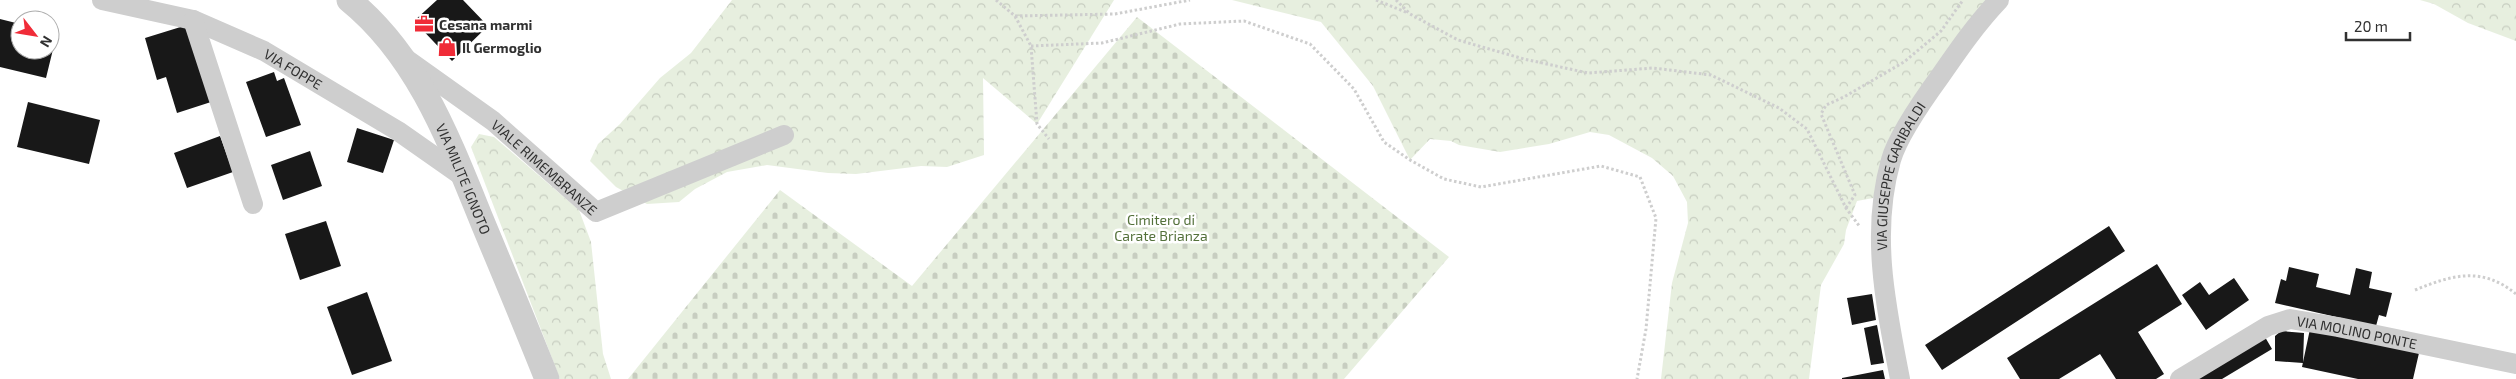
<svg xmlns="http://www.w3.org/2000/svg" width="2516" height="379" viewBox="0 0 2516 379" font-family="'Exo 2',sans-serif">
	<defs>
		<pattern id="forest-crowns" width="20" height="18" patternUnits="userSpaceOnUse" patternTransform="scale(1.25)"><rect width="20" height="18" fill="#e7efdf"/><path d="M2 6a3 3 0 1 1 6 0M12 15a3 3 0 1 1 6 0" fill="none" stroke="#c7cdc0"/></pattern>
		<pattern id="cemetery-stones" width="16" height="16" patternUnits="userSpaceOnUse" patternTransform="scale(1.25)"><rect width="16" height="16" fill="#e7efdf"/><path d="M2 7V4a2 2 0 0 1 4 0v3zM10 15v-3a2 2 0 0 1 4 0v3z" fill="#c7cdc0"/></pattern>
	</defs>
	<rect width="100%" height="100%" fill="#fff"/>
	<path fill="url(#forest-crowns)" d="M732,0H1114L1037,124L983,78L984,155L947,167L921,166L856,174L828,173L767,165L727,172L695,189L679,202L647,204L616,187L590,161L598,144L620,124L660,78L691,53Z
		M1232,0H1999L1918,108L1884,196L1857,201L1846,230L1844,244L1821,285L1809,379H1661L1672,283L1688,223L1687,202L1673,176L1652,158L1609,135L1590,132L1549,144L1500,152L1459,145L1451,141L1430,139L1410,160L1373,86L1321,22Z
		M2420,0H2516V41L2468,23L2434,4Z
		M479,134L494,137L579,210L591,242L603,354L611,379H560L471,147Z"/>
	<path fill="url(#cemetery-stones)" d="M1137,17L1449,257L1344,379H628L780,190L912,286Z"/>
	<path fill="#181818" d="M437,0H463L488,26L452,61L414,21Z
		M0,19L20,24V50H50V32L57,33L46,78L0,67Z
		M187,25L211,102L177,113L166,77L157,80L145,38Z
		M274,72L277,81L284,78L301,125L266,137L246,82Z
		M28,102L100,120L89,164L17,147Z
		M357,128L394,140L383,173L347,162Z
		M220,136L233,172L187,188L174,153Z
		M310,151L322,186L283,200L271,165Z
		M326,221L341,266L300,280L285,234Z
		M2109,226L2125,251L1942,370L1925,345Z
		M2157,264L2182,304L2138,332L2164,374L2156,379H2116L2100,354L2059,379H2020L2007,358Z
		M2289,267L2319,274L2316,287L2350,295L2356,268L2372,272L2369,288L2392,293L2386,317L2379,315L2376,326L2275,303L2281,279L2286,281Z
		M2234,278L2249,300L2206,330L2182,295L2200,282L2209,295Z
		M367,292L392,361L352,375L327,307Z
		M1872,294L1876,320L1852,325L1847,298Z
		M1877,325L1884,363L1871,365L1864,328Z
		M2310,329L2419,353L2413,379H2358L2302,367Z
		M2281,331L2304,333L2303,363L2275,361V336Z
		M2265,337L2272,349L2222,379H2196Z
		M1883,370L1885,379H1842V378Z"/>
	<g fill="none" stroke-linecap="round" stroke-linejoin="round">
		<path stroke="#cecece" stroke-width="3" stroke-dasharray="2.5 2.5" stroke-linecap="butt" d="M996,0L1015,16L1031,46L1037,124L1049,139
			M1376,0L1408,13
			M1396,0L1410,14L1458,40L1524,59L1588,73L1653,68L1711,75L1779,108L1807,129L1846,208L1860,227
			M1015,16L1115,14L1190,0
			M1031,46L1102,43L1180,24L1244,21L1310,44L1354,89L1384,142L1410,160L1444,179L1481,187L1601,166L1640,177L1656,218L1646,329L1637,379
			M1846,208L1855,195L1821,114L1826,105L1844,97L1904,62L1941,31L1963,0
			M2415,290C2452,275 2482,266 2516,294"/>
		<g stroke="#cecece" stroke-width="20">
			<path id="s1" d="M102,0L193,20L264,51L398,131L465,178"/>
			<path d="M193,20L253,204"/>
			<path id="s2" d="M406,59L493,121L596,212L784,135"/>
			<path id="s3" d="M1900,379C1886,307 1870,233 1891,160C1898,135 1925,97 1941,75C1959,49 1977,23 1999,0"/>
			<path id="s4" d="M2180,379L2268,326L2290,319L2338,327L2516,364"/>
		</g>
		<path stroke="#cecece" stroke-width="25" id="s5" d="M349,0C418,56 449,140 482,221C504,274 526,326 547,379"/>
	</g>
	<defs>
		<g id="office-bare" transform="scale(1.5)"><path d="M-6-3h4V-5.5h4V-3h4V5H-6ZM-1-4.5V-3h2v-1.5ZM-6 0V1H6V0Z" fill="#f02c38" stroke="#fff" stroke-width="2.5" paint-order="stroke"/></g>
		<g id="shop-bare" transform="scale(1.5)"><path d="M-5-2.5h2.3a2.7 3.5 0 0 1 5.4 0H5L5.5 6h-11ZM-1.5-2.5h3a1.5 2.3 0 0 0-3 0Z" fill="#f02c38" stroke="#fff" stroke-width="2.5" paint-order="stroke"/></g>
	</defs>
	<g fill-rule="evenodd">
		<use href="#office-bare" x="424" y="24"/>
		<use href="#shop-bare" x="447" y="47"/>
	</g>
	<g text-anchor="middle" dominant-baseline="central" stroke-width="5" stroke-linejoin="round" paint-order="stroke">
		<g font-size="14" font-weight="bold" fill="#313131" stroke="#fff" text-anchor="start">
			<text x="439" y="24">Cesana marmi</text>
			<text x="462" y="47">Il Germoglio</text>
		</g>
		<g font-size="14" fill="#313131" stroke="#fff">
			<text stroke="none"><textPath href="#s1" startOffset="205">VIA FOPPE</textPath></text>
			<text stroke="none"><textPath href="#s2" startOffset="176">VIALE RIMEMBRANZE</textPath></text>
			<text stroke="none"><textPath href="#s3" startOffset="208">VIA GIUSEPPE GARIBALDI</textPath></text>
			<text stroke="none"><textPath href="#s5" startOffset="215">VIA MILITE IGNOTO</textPath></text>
			<text stroke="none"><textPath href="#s4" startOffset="194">VIA MOLINO PONTE</textPath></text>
		</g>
		<g font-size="14" fill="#54713b" stroke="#fff">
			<text x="1161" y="219">Cimitero di<tspan x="1161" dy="16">Carate Brianza</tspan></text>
		</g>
	</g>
	<g transform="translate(35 35) rotate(121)"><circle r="24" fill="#ffffff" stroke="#adadad"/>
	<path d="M0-4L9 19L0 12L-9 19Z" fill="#f02c38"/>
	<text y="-8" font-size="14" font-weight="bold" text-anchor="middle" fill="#313131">N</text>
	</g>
	<path d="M2346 32v8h64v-8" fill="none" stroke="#313131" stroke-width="2.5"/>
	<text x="2354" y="32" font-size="15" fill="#313131" stroke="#ffffff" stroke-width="4" paint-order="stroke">20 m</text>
</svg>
